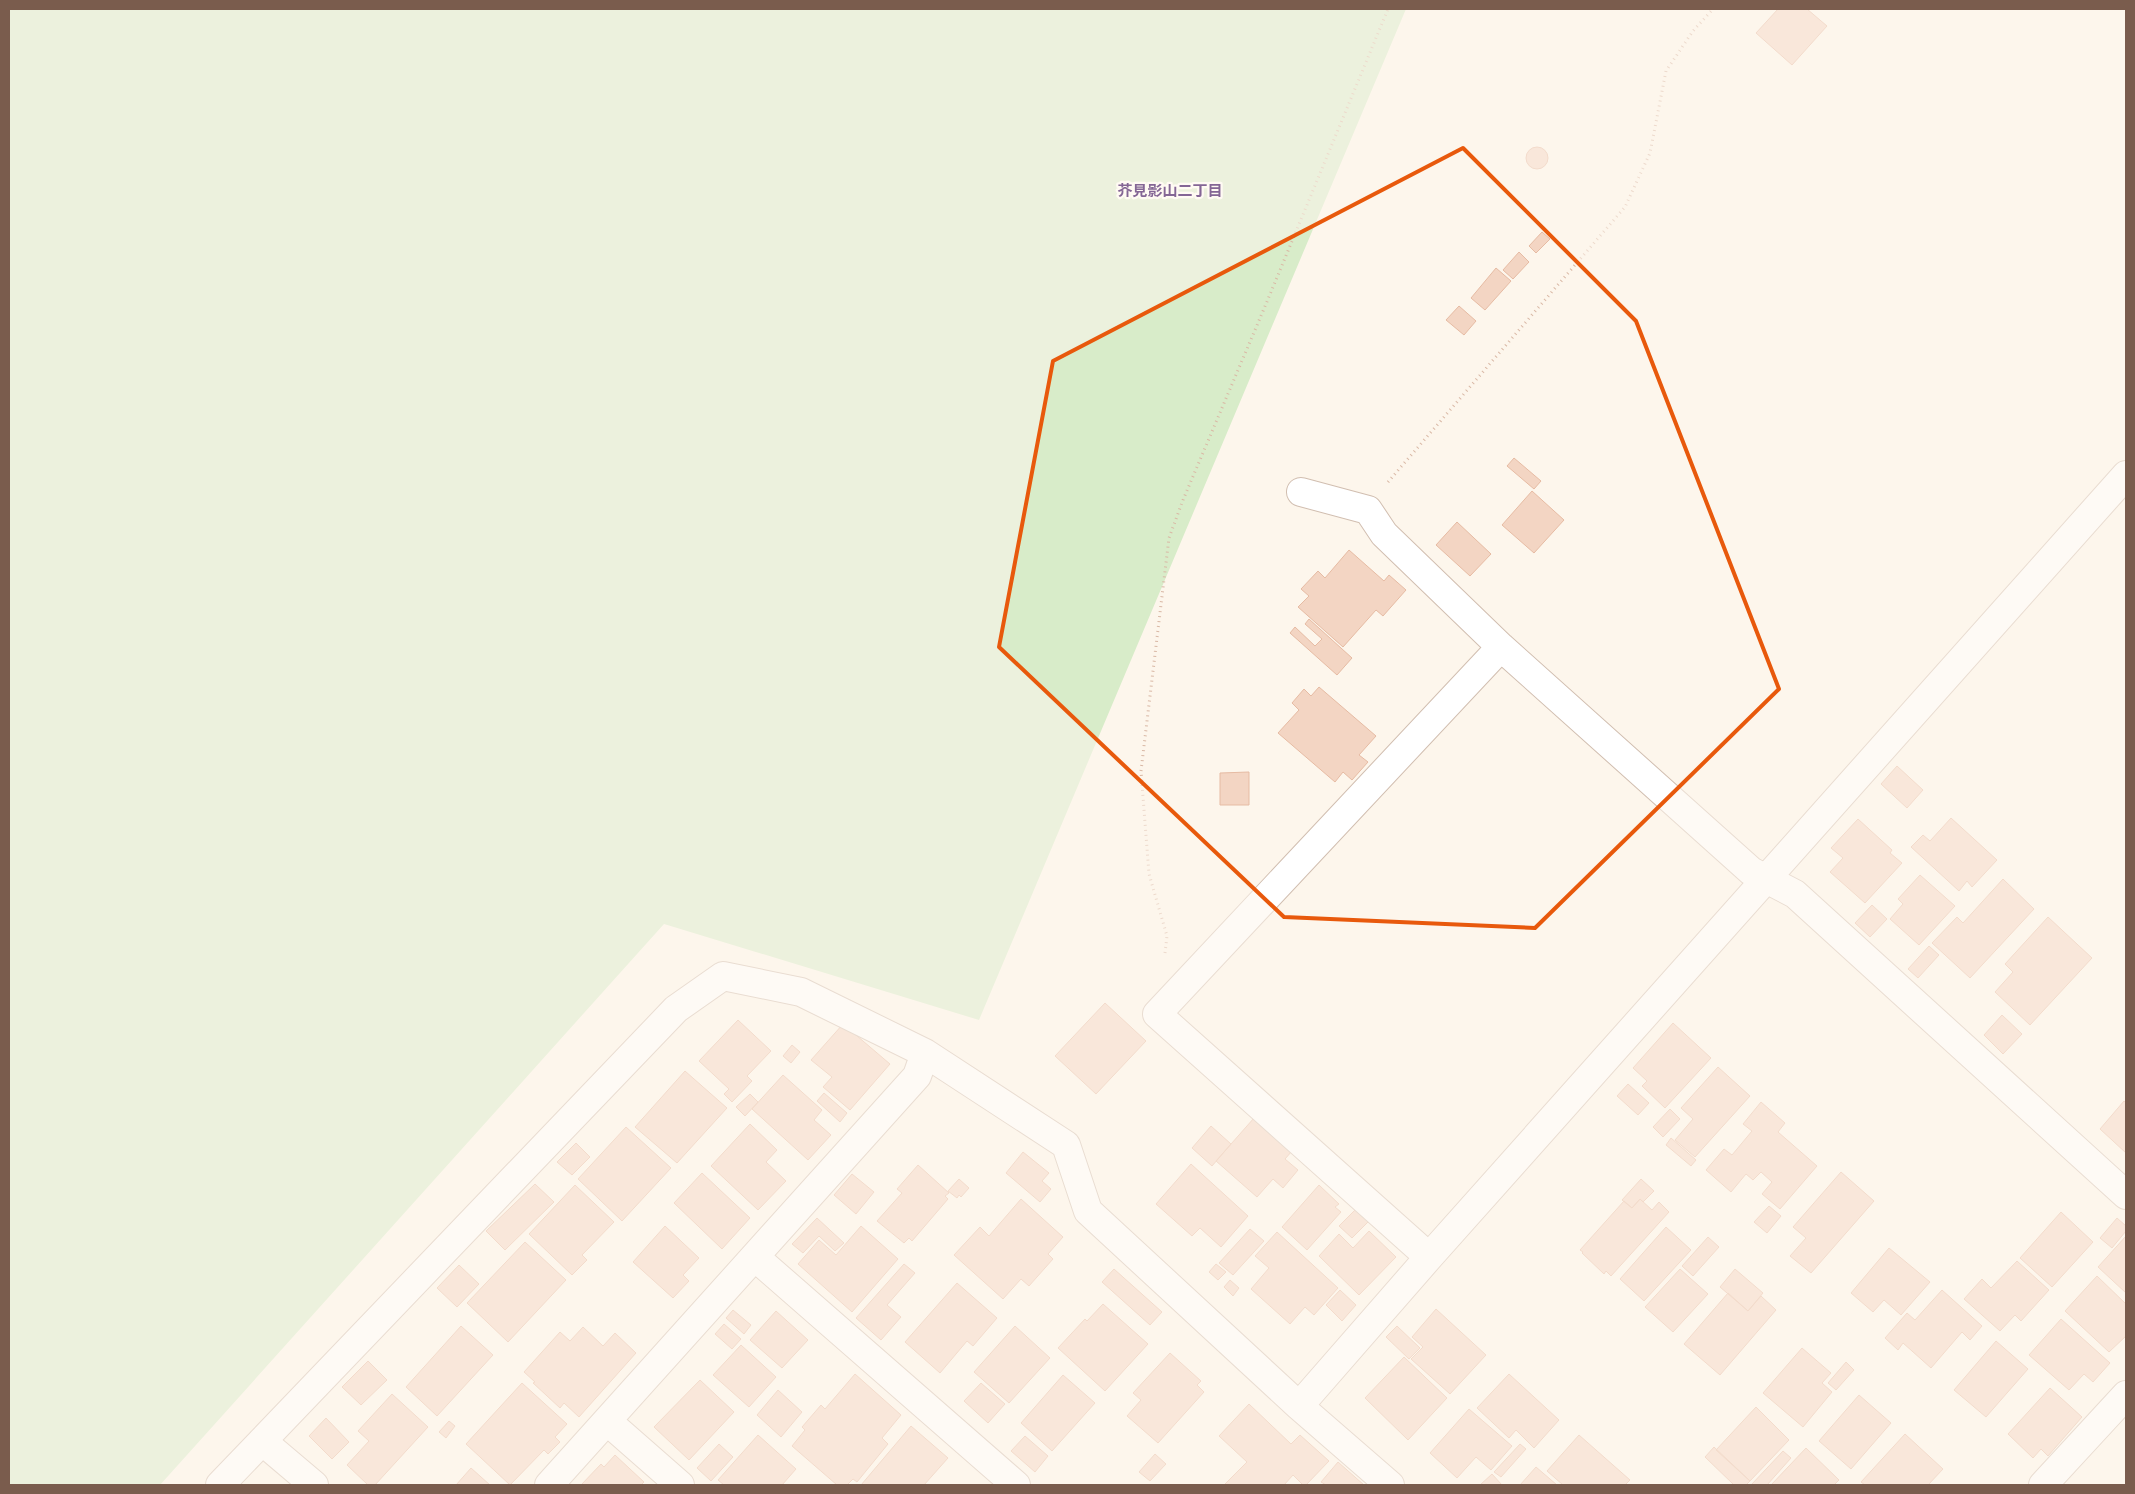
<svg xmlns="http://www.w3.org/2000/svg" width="2135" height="1494" viewBox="0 0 2135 1494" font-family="Quicksand,'Noto Sans JP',sans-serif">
	<rect width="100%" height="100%" fill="#fdf6ec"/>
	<path fill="#d8ecc9" d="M9,9H1406L979,1020L664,924L160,1485H9Z"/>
	<path fill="#f3d5c3" stroke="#e6bba3" d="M1778,9H1807L1827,26L1792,65L1756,33Z
		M1526 158a11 11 0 1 1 22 0a11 11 0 1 1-22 0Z
		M1542,232L1550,239L1536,253L1529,246Z
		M1519,252L1529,262L1513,279L1503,270Z
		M1496,268L1511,281L1485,310L1471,298Z
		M1459,306L1476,321L1464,335L1446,320Z
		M1514,458L1541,481L1534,489L1507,466Z
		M1532,491L1564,520L1534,553L1502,525Z
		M1457,522L1491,554L1470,576L1436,545Z
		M1349,550L1384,581L1389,575L1406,590L1383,616L1376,610L1343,647L1298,607L1309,596L1301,589L1318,571L1325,578Z
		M1309,619L1352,658L1337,675L1290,633L1295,627L1315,646L1322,639L1305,624Z
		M1319,687L1376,736L1359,755L1368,762L1352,780L1343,772L1335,782L1278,733L1299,710L1292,703L1304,689L1311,696Z
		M1897,766L1923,790L1907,808L1881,784Z
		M1249,772V805H1220V773Z
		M1951,818L1997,860L1972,887L1967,881L1959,891L1911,847L1923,835L1930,841Z
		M1858,819L1892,850L1890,853L1902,863L1865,903L1830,872L1843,858L1831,848Z
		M1920,875L1955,906L1919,945L1890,919L1903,904L1898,899Z
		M2003,879L2034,909L1970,978L1932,943L1957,917L1963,923Z
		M1872,905L1887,919L1870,937L1855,923Z
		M2048,917L2092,958L2030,1025L1995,992L2013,972L2005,964Z
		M1929,946L1939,955L1918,978L1908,969Z
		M1105,1003L1146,1041L1096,1094L1055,1056Z
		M2002,1015L2022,1034L2003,1054L1984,1035Z
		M738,1020L771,1051L747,1076L752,1081L732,1102L724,1094L729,1089L699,1061Z
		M1673,1023L1711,1058L1665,1108L1642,1086L1647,1081L1633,1068Z
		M843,1024L890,1064L850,1110L823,1087L832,1077L811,1060Z
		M792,1045L800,1052L791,1063L783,1056Z
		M1718,1067L1750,1096L1695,1157L1675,1140L1693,1119L1681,1108Z
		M685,1071L727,1108L677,1163L635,1127Z
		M783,1075L822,1110L814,1120L831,1135L808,1160L752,1109Z
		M1628,1084L1649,1103L1638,1115L1617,1096Z
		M824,1093L847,1113L840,1122L817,1101Z
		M750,1094L758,1102L745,1116L736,1107Z
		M2124,1101L2126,1103V1153L2100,1129Z
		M1761,1102L1785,1123L1778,1132L1817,1166L1780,1209L1762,1194L1772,1182L1761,1172L1753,1180L1746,1174L1731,1192L1706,1170L1724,1149L1732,1155L1752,1131L1743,1124Z
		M1670,1109L1680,1119L1663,1137L1653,1127Z
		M1254,1118L1292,1151L1285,1159L1298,1170L1283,1188L1273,1179L1257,1197L1216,1161Z
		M750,1124L777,1150L766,1162L786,1181L758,1210L711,1166Z
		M1211,1126L1231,1144L1212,1166L1192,1148Z
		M626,1127L671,1168L622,1221L578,1179Z
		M1671,1138L1696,1160L1691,1166L1666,1145Z
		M576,1143L590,1157L572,1175L557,1162Z
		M1023,1152L1049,1173L1042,1181L1051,1189L1040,1202L1006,1173Z
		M1191,1164L1248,1216L1221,1247L1200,1228L1192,1236L1156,1204Z
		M918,1165L949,1193L945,1196L948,1199L912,1241L909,1238L904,1243L877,1221L902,1193L897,1189Z
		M1841,1172L1874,1201L1811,1273L1790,1256L1806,1238L1793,1227Z
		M702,1173L750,1218L722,1249L674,1203Z
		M852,1174L874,1192L856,1214L834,1195Z
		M959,1179L969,1188L961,1197L959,1195L957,1198L948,1191Z
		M1641,1179L1654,1191L1643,1202L1640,1199L1632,1208L1622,1200Z
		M535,1184L554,1202L505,1250L486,1231Z
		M575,1185L614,1222L582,1255L587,1260L572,1275L529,1234Z
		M1319,1185L1339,1204L1335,1207L1341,1212L1307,1250L1282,1227Z
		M1021,1199L1063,1237L1048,1254L1053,1259L1029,1286L1021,1279L1003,1299L954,1255L980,1227L989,1236Z
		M1640,1199L1652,1210L1659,1202L1669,1212L1611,1276L1606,1271L1604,1274L1582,1253L1583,1252L1580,1250L1624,1201L1632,1208Z
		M1769,1206L1781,1216L1767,1233L1754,1222Z
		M1357,1208L1370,1220L1352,1238L1339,1226Z
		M2061,1212L2093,1242L2052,1287L2020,1258Z
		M817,1218L844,1243L835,1251L819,1236L803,1253L792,1244Z
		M2117,1218L2126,1226V1231L2112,1248L2100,1238Z
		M665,1226L699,1258L683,1275L689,1281L673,1298L633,1262Z
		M861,1226L898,1259L852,1312L798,1264L819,1240L836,1255Z
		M1666,1227L1691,1250L1644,1301L1620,1279Z
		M1250,1229L1264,1241L1233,1275L1219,1263Z
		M1369,1231L1396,1257L1359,1295L1319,1256L1339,1234L1353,1248Z
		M1277,1232L1338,1288L1314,1315L1305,1307L1290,1324L1251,1289L1269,1268L1255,1256Z
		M2126,1236V1293L2098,1267Z
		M1708,1237L1719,1247L1693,1276L1682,1266Z
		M525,1242L566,1280L508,1342L467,1303Z
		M1889,1248L1930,1282L1901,1315L1884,1300L1873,1312L1851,1293Z
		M2017,1261L2049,1290L2021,1321L2015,1315L2000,1331L1964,1299L1982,1279L1991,1288Z
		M904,1264L915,1273L887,1305L901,1317L881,1340L856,1318Z
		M1216,1264L1226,1272L1218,1280L1209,1272Z
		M459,1265L479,1284L457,1307L437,1288Z
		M1114,1269L1162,1312L1150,1325L1102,1282Z
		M1680,1269L1708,1294L1673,1332L1645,1307Z
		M1735,1269L1763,1293L1748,1311L1720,1287Z
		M2097,1276L2126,1304V1336L2109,1352L2065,1311Z
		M1230,1280L1239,1288L1233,1296L1224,1287Z
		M957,1283L997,1318L973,1346L967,1341L940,1373L905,1342Z
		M1340,1290L1356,1305L1342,1321L1326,1305Z
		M1942,1290L1982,1326L1970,1340L1962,1332L1931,1368L1903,1343L1898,1350L1885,1338L1907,1313L1915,1320Z
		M1728,1293L1748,1311L1761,1296L1776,1310L1720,1375L1684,1344Z
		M1103,1304L1148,1344L1105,1391L1058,1348L1085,1319L1087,1321Z
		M1436,1309L1486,1355L1450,1394L1411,1359L1423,1347L1412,1337Z
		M733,1310L751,1325L744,1334L726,1318Z
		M776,1311L808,1340L782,1368L750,1340Z
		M2061,1319L2110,1363L2093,1382L2084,1374L2069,1390L2029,1355Z
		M724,1324L741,1339L732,1349L715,1334Z
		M461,1326L493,1355L437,1416L406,1387Z
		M1015,1326L1050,1358L1009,1403L974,1372Z
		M1397,1326L1420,1348L1409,1359L1386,1337Z
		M583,1327L603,1346L615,1333L636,1353L579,1417L564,1403L560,1408L533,1383L535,1382L524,1372L560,1332L570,1341Z
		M1996,1341L2028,1369L1986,1417L1954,1390Z
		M741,1345L776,1377L749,1407L713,1375Z
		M1802,1348L1831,1373L1822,1383L1832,1392L1803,1427L1763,1393Z
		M1170,1353L1201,1381L1197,1385L1204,1392L1158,1443L1127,1416L1141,1400L1133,1393Z
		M1404,1357L1447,1398L1408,1440L1365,1398Z
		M368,1361L387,1380L361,1405L342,1387Z
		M1846,1362L1854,1370L1836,1390L1828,1383Z
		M855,1374L901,1415L882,1438L888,1444L857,1482L853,1479L847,1485H837L792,1446L805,1430L802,1427L821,1405L825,1409Z
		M1509,1374L1559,1420L1534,1448L1516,1430L1509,1438L1477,1408Z
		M1063,1375L1095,1403L1052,1451L1021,1423Z
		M700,1380L734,1412L689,1460L654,1427Z
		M522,1383L567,1424L555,1437L560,1442L548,1454L544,1450L510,1485L466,1444Z
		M981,1383L1005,1404L988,1423L964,1401Z
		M2050,1388L2082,1417L2048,1456L2041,1449L2033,1458L2008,1434Z
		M778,1390L802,1412L781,1437L757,1415Z
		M392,1394L428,1427L375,1485H368L347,1465L369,1441L358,1431Z
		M1859,1395L1891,1423L1851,1469L1819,1441Z
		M1249,1404L1291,1444L1300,1435L1329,1461L1306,1485H1303L1293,1475L1284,1485H1224L1247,1462L1219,1436Z
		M1756,1407L1789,1440L1750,1481L1716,1450Z
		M1469,1409L1512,1446L1491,1470L1476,1457L1457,1478L1430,1453Z
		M326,1418L349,1442L332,1459L309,1436Z
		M449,1421L455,1426L446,1438L439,1432Z
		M911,1426L948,1458L924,1485H861Z
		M1905,1434L1943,1469L1928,1485H1865L1861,1482Z
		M758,1435L796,1469L782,1485H724L718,1480Z
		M1579,1435L1630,1480L1625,1485H1563L1547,1471Z
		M1025,1436L1048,1456L1035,1472L1011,1451Z
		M719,1444L733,1457L711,1481L697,1468Z
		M1520,1444L1526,1449L1501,1477L1494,1472Z
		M1714,1447L1750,1481L1746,1485H1734L1705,1457Z
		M1806,1448L1839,1480L1834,1485H1771Z
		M1783,1451L1791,1458L1767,1485H1751Z
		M1155,1454L1166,1464L1150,1481L1139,1472Z
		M615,1455L644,1482L641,1485H581L601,1464L604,1467Z
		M1338,1462L1364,1485H1326L1321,1482Z
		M1536,1467L1557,1485H1520Z
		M471,1468L490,1485H456Z
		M1492,1474L1502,1485H1480Z"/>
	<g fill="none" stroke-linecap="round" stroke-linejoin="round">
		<g stroke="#d1beb0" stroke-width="30">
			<path id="minor" d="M1301,492L1368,510L1384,534L1501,647L1751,871L1795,894L2126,1195
				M755,1257L1016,1485
				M1429,1257L1157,1014L1501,647
				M1299,1406L1429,1257L2126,475
				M607,1421L680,1485
				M262,1441L314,1485
				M220,1485L676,1009L723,976L801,992L925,1053L1066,1145L1088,1211L1299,1406L1390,1485
				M549,1485L917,1076L925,1053
				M2043,1485L2126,1395"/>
		</g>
		<path stroke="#d9b8a5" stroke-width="3" stroke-dasharray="1 4" stroke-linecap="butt" d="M1388,482L1625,207L1650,153L1666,71L1693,31L1713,9
			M1165,953L1167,936L1149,874L1141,771L1169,538L1183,500L1266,304L1388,9"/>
		<use href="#minor" stroke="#fff" stroke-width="28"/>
	</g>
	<path d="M0 0H2135V1494H0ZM1463,148L1636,321L1779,689L1535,928L1284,917L999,647L1053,361Z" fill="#fdf6ec" fill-opacity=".55" fill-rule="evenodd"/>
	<path fill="none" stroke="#e8590c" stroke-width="4" stroke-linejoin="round" d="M1463,148L1636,321L1779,689L1535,928L1284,917L999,647L1053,361Z"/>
	<g text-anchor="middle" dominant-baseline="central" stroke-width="4.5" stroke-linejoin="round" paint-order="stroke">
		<g font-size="15" font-weight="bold" fill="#846695" stroke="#fffaf3">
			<text x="1170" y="190">芥見影山二丁目</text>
		</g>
	</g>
	<rect width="2135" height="1494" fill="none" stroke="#7a5c4d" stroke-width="20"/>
</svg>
